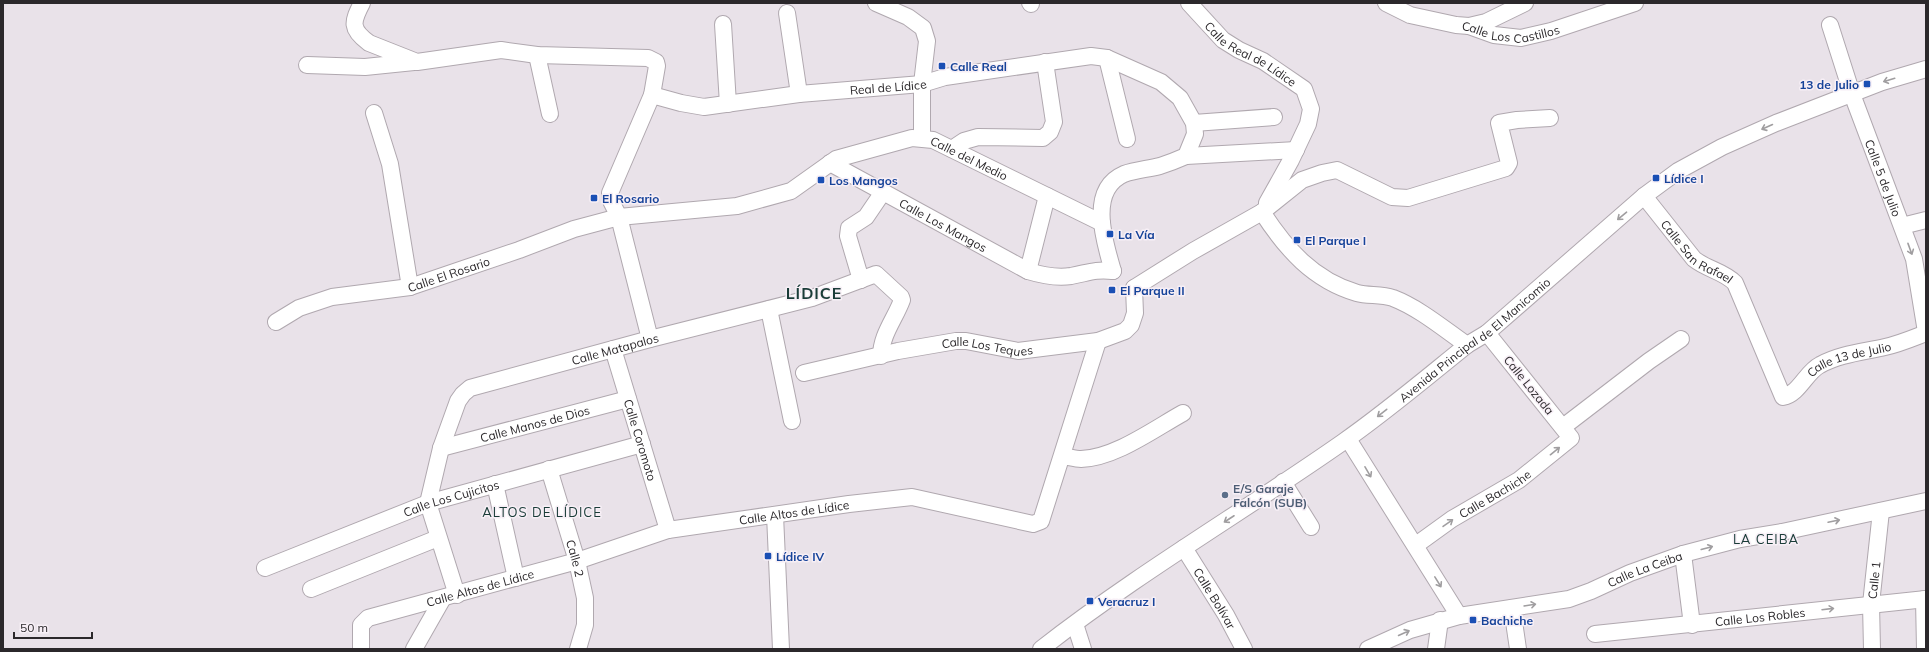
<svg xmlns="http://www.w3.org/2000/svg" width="1929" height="652" viewBox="0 0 1929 652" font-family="Mulish,sans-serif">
	<rect width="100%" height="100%" fill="#e9e2e9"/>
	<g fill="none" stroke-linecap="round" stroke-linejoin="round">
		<g stroke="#b0a8af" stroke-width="18">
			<g id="minor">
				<path d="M362,3C352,22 350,29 369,43L417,62L501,50L537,55L648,58L656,62L657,66L652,95"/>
				<path d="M876,3L908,17L923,28L927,41L922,84V138"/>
				<path d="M1030,3L1031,4"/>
				<path id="s1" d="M1189,3L1223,40L1239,50L1263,61L1304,89L1311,109L1308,124L1291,160L1267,203"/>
				<path id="s2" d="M1386,3L1410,15L1456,25L1469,26L1494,35L1521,38L1551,31L1635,3"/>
				<path d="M787,13L799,94"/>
				<path d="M723,24L728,104"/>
				<path id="s3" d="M1830,25L1852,94L1914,259L1926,332"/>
				<path d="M1469,26L1486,22L1525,3"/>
				<path d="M537,55L550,114"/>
				<path d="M1107,58L1127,139"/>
				<path d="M307,65L365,67L414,62"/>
				<path d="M374,113L390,164L410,287"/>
				<path d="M1194,123L1274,117"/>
				<path d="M952,149L964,141L978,137L1043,138L1050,132L1054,122L1045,62"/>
				<path d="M1186,156L1296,150"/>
				<path id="s4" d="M830,163L1028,271C1041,275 1057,278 1071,276C1088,273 1094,269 1113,271"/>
				<path id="s5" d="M1644,196L1694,259C1708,270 1723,271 1735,283L1783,397C1799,394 1806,372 1820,365C1840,354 1863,352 1885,347C1899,344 1913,338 1926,333"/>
				<path d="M1262,212C1286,249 1313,280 1357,293C1368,296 1381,294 1393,298C1419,308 1444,329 1467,345"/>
				<path d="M1902,226L1926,220"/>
				<path d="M1028,271L1047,196"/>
				<path d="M861,280L848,236L849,228L866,217L883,192"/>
				<path d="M1134,288L1193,251L1262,212L1302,180L1322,173L1337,170L1392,197L1408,198L1506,168L1509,163L1499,123L1517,120L1550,118"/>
				<path d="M769,309L792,421"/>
				<path id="s6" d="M276,322L299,308L332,297L410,287L519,250L574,229L619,217L737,206L791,191L836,159L912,138L933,140L1102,223"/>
				<path id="s7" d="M650,339L619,217L611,201L610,193L652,95L681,103L704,107L799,94L922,84L945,77L1091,56L1107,58L1161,82L1180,98L1194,123L1195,134L1186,156C1177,160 1169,163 1160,166C1148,169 1135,170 1124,174C1087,190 1105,243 1113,271"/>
				<path id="s8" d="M613,349L668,530"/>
				<path id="s9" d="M804,373L898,351L956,341H966L1018,351L1098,341L1125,331L1131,325L1135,313L1134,288"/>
				<path d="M1563,427L1649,361L1681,339"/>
				<path d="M1348,439L1459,616"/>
				<path id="s10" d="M441,448L628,399"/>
				<path d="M1063,456C1069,457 1076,459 1081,459C1115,458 1154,429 1183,413"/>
				<path id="s11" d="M549,469L577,561L585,598V625L578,649"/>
				<path d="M1283,482L1311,527"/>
				<path d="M495,484L516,578"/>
				<path d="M775,515L781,649"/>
				<path id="s12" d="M1416,545L1452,519L1519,480L1571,438L1487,333"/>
				<path id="s13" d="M1184,548L1226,615L1244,649"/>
				<path d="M1683,554L1692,625"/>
				<path id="s14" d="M265,568L428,503L642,444"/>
				<path d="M311,589L438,538"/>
				<path id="s15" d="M457,595L428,503L441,448L458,401L463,394L470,388L650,339L812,298L876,274L901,297L902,300C895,319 881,335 881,356"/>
				<path d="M1924,599L1925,649"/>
				<path d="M1512,608L1518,649"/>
				<path d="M1075,624L1083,649"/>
				<path id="s16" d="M1595,634L1926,599"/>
				<path id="s17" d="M361,649V625L368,618L577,561L668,530L849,504L912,497L1033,524L1041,521L1098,341"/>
				<path d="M414,649L443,598"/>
				<path id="s18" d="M1041,649C1137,574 1243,512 1343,442C1386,412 1426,378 1467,345L1487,333L1644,196L1678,171L1722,147L1776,123L1882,82L1926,69"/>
				<path id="s19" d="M1368,649L1410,630L1459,616L1569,599L1591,591L1630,573L1683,554L1740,539L1782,532L1926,501"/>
				<path d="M1436,649L1440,620"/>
				<path id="s20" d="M1872,649L1871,604L1881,511"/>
			</g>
		</g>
		<use href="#minor" stroke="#fff" stroke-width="16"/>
	</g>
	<defs><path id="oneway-shaft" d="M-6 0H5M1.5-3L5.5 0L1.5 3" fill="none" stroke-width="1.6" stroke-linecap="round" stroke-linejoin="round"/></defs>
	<g stroke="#a09ea0">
		<use href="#oneway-shaft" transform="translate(1889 80) rotate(163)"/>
		<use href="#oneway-shaft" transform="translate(1767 127) rotate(156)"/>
		<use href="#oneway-shaft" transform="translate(1622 216) rotate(140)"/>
		<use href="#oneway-shaft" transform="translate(1910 249) rotate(70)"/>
		<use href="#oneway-shaft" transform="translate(1382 413) rotate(142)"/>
		<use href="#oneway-shaft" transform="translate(1555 451) rotate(-39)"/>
		<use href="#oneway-shaft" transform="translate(1368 472) rotate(60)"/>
		<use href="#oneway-shaft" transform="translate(1229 519) rotate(147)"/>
		<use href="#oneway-shaft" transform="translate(1834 521) rotate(-12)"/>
		<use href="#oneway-shaft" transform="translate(1448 523) rotate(-35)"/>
		<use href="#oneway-shaft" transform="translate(1707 548) rotate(-15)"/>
		<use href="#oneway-shaft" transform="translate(1438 582) rotate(58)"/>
		<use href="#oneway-shaft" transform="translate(1530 605) rotate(-9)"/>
		<use href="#oneway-shaft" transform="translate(1828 609) rotate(-7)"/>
		<use href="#oneway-shaft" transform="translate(1404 633) rotate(-24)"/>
	</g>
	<g fill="#1a4fb4" stroke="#f7eff6" stroke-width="1.5">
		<rect x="938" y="62" width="8" height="8" rx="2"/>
		<rect x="1863" y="80" width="8" height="8" rx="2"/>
		<rect x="1652" y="174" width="8" height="8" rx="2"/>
		<rect x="817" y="176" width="8" height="8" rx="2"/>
		<rect x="590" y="194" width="8" height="8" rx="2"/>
		<rect x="1106" y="230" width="8" height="8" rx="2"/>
		<rect x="1293" y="236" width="8" height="8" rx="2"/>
		<rect x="1108" y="286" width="8" height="8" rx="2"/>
		<rect x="764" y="552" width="8" height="8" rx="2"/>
		<rect x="1086" y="597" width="8" height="8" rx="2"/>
		<rect x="1469" y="616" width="8" height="8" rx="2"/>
	</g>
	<circle fill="#5c6f8a" stroke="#f7eff6" stroke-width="1.5" cx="1225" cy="495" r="4"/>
	<g text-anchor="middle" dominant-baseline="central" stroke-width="3" stroke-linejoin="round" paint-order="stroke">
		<g font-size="12" fill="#2b282b" stroke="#f7eff6">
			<text stroke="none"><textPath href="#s2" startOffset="130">Calle Los Castillos</textPath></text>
			<text stroke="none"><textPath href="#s1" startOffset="81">Calle Real de Lídice</textPath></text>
			<text stroke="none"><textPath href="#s7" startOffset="497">Real de Lídice</textPath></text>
			<text stroke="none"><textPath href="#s6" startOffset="731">Calle del Medio</textPath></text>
			<text stroke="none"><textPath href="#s3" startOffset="162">Calle 5 de Julio</textPath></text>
			<text stroke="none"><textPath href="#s4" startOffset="129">Calle Los Mangos</textPath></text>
			<text stroke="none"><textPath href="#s5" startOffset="78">Calle San Rafael</textPath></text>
			<text stroke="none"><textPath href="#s6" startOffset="181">Calle El Rosario</textPath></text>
			<text stroke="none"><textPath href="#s18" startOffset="533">Avenida Principal de El Manicomio</textPath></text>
			<text stroke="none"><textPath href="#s9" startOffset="187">Calle Los Teques</textPath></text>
			<text stroke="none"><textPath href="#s15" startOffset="371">Calle Matapalos</textPath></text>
			<text stroke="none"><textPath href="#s5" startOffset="331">Calle 13 de Julio</textPath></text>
			<text transform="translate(1529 385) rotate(51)">Calle Lozada</text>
			<text stroke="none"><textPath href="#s10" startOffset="97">Calle Manos de Dios</textPath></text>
			<text stroke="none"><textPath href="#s8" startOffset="95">Calle Coromoto</textPath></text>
			<text stroke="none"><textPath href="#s12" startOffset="94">Calle Bachiche</textPath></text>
			<text stroke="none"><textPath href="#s14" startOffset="199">Calle Los Cujicitos</textPath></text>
			<text stroke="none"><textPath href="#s17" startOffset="474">Calle Altos de Lídice</textPath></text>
			<text stroke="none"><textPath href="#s11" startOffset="93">Calle 2</textPath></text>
			<text stroke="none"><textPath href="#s19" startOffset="290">Calle La Ceiba</textPath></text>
			<text stroke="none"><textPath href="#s20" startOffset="69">Calle 1</textPath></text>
			<text stroke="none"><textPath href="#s17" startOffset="150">Calle Altos de Lídice</textPath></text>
			<text stroke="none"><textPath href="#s13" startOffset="59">Calle Bolívar</textPath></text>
			<text stroke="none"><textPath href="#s16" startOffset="166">Calle Los Robles</textPath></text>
		</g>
		<g font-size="12" font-weight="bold" fill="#164399" stroke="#f7eff6" text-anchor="start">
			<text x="950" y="66">Calle Real</text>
			<text x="1859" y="84" text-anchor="end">13 de Julio</text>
			<text x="1664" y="178">Lídice I</text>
			<text x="829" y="180">Los Mangos</text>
			<text x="602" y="198">El Rosario</text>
			<text x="1118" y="234">La Vía</text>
			<text x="1305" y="240">El Parque I</text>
			<text x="1120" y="290">El Parque II</text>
			<text x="776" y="556">Lídice IV</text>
			<text x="1098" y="601">Veracruz I</text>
			<text x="1481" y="620">Bachiche</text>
		</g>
		<g font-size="12" font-weight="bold" fill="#4e5e75" stroke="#f7eff6" text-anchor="start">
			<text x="1233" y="488">E/S Garaje<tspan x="1233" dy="14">Falcón (SUB)</tspan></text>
		</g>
		<g font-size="13" letter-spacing="1" fill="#1a3c38" stroke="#f7eff6">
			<text x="542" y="512">ALTOS DE LÍDICE</text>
			<text x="1766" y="539">LA CEIBA</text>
		</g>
		<g font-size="16" font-weight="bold" letter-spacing="1" fill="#1a3c38" stroke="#f7eff6">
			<text x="814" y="293">LÍDICE</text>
		</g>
	</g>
	<rect width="1929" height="652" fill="none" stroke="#2b282b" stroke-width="8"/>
	<path d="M14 632v6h78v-6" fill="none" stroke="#2b282b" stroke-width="2"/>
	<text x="20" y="632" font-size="12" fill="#2b282b" stroke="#f7eff6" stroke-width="3" paint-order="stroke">50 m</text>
</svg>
